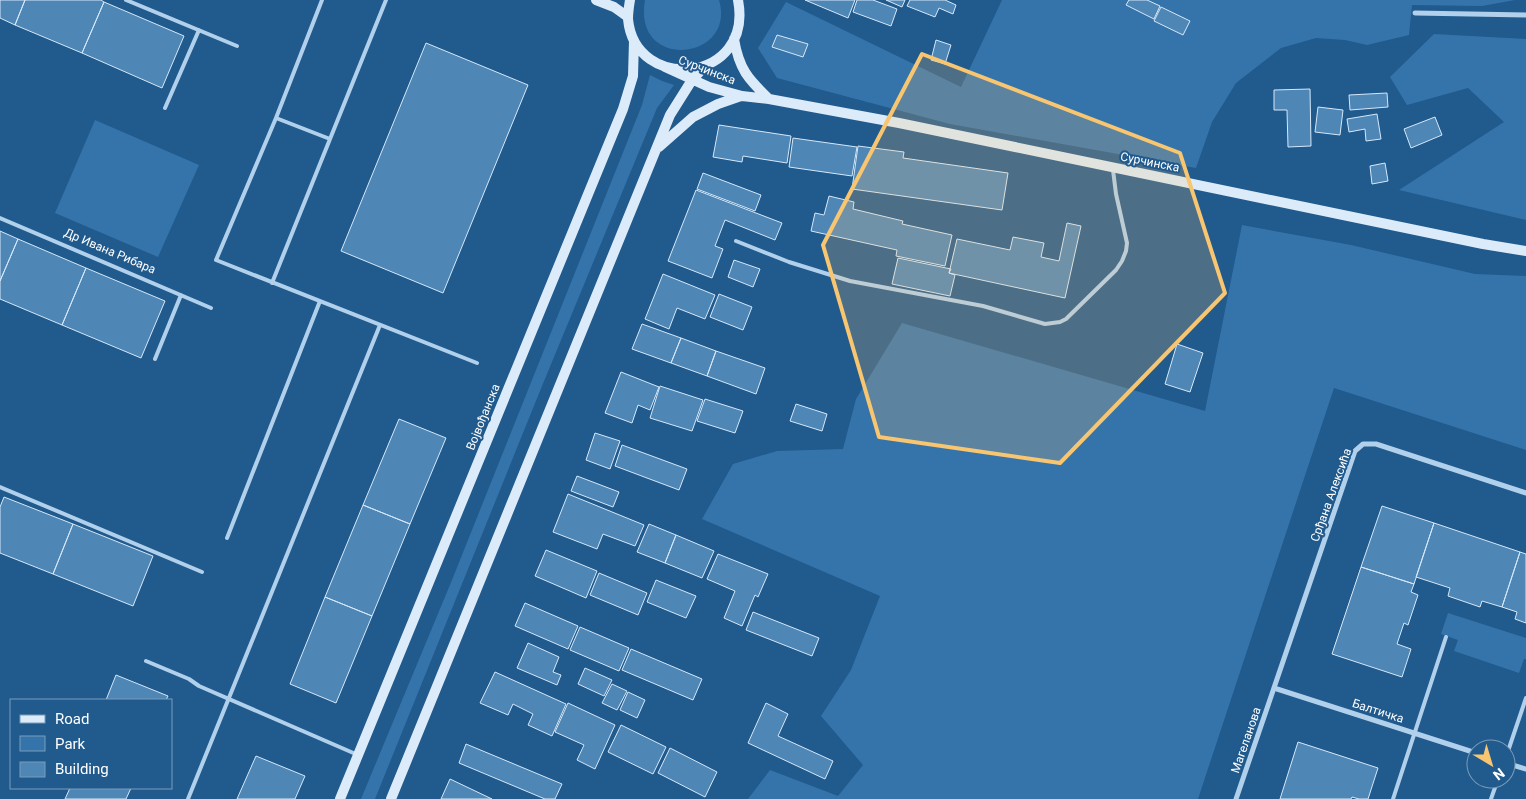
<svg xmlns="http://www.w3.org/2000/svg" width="1526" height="799" viewBox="0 0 1526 799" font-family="Roboto,sans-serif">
	<rect width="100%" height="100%" fill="#215a8d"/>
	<path fill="#3574aa" d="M645,0H719C737,61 632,72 645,0Z
		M1002,0H1515L1482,6L1412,5L1409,35L1367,45L1345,40L1316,38L1281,48L1236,83L1212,122L1196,168L950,124L777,78L758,48L786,2L961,87Z
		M1434,34L1526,39V220L1399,190L1504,122L1468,88L1407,105L1390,77Z
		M650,75L662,81L674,85L657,108L542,386L375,799H361L452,580L642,105Z
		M95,120L199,165L158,257L55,213Z
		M1242,225L1351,245L1475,274L1526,276V450L1334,388L1198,799H748L770,770L838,796L863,765L821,716L851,670L880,596L702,519L733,464L777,451L843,449L856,399L902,323L1205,411Z
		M1448,613L1526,638V659H1524L1519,673L1454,651L1458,640L1441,634Z"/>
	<path fill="#4e86b6" stroke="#d5e8f9" d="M0,0H25L15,25L0,18Z
		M25,0H101L104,2L82,53L15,25Z
		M805,0H855L848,18Z
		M857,0H873L897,9L891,26L853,12Z
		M886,0H905L902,7Z
		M910,0H945L956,5L953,14L939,8L935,17L907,6Z
		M1129,0H1147L1160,6L1154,19L1126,5Z
		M104,2L184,36L162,88L82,53Z
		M1161,7L1190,21L1183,35L1154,21Z
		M777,35L808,44L803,57L772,47Z
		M936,40L951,45L945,64L931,60Z
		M426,43L528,85L443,293L341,251Z
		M1310,89L1311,146L1288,147L1287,110H1274V90Z
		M1387,93L1388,107L1350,110L1349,95Z
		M1318,107L1343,110L1340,135L1315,132Z
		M1377,114L1381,139L1366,141L1365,129L1349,132L1347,119Z
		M1435,117L1442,135L1411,148L1404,129Z
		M719,125L791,136L787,163L743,156L742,162L713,157Z
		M793,138L857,147L852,176L789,167Z
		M858,146L904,152L903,158L1008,173L1002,210L852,189Z
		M1385,163L1388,181L1372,184L1370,166Z
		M703,173L761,195L755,211L697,189Z
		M696,190L782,223L775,240L725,220L715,246L723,249L712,278L668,261Z
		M829,196L854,202L853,209L903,221L902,224L952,235L945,266L896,256L897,250L811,231L815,213L824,215Z
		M1067,223L1081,226L1065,298L949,273L957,239L1010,250L1013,237L1044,243L1041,257L1059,261Z
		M0,231L18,239L0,281Z
		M18,239L86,268L62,325L0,299V281Z
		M898,258L951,269L949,273L955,275L950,296L892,284Z
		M734,260L760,269L753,287L728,277Z
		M86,268L165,301L141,358L62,325Z
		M663,274L715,295L705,319L677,308L669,329L645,319Z
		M719,294L752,307L743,330L710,317Z
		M642,324L681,338L671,363L632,349Z
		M681,338L716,351L707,376L671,363Z
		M1177,344L1203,353L1190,392L1165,384Z
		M716,351L765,368L756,394L707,376Z
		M621,372L659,387L650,410L638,405L632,423L605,413Z
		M660,386L703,400L692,431L650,418Z
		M705,399L743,411L735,433L697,421Z
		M796,404L827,414L822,431L790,421Z
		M399,419L446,438L410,524L363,505Z
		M595,433L620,441L610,469L586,460Z
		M622,445L687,469L679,490L615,466Z
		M577,476L619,492L613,507L571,491Z
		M568,494L644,525L635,546L603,534L597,549L553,532Z
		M4,497L73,524L53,574L0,553V507Z
		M363,505L410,524L372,616L325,597Z
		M1382,506L1434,523L1414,584L1361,567Z
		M1434,523L1520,552L1502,607L1482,601L1480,607L1448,596L1450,588L1416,577Z
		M73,524L153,556L133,606L53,574Z
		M649,524L676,535L665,563L637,552Z
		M676,535L714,551L702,578L665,563Z
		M546,550L597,571L586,598L535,576Z
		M1520,552L1526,554V623L1515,619L1517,612L1502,607Z
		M718,554L768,574L758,597L755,595L742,626L724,618L735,591L707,579Z
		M1361,567L1414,584L1411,592L1418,595L1408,625L1404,623L1397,644L1411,649L1402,677L1332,654Z
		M599,573L647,593L638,615L590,595Z
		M656,580L696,596L686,618L647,602Z
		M325,597L372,616L336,703L290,684Z
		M525,603L578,626L568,649L515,626Z
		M753,612L819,638L812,656L746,630Z
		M580,627L629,648L619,671L570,650Z
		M528,643L559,657L553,672L561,675L557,685L517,668Z
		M631,649L702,679L693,700L622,670Z
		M585,668L612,680L604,696L578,684Z
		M495,672L566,704L552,736L528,725L533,714L513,704L508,715L480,703Z
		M116,675L168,696L166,700H106Z
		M612,684L627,691L617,710L602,703Z
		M628,692L645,700L637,718L620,710Z
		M568,703L615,725L595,769L577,760L584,745L555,732Z
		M766,703L788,714L778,736L833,761L825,779L748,743Z
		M621,725L666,747L653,774L608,752Z
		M1298,742L1378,768L1368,799H1359L1352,797L1351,799H1280Z
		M466,744L562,784L555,799H545L459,763Z
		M670,748L717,772L705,797L658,773Z
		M256,756L305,776L295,799H237Z
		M450,779L492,799H441Z
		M70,788H131L126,799H65Z"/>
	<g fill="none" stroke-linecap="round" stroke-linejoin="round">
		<path stroke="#b0d0ec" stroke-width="4" d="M126,0L237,46
			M322,0L276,118L216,260L477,363
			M165,108L199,30
			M276,118L330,139
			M0,218L211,308
			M736,241L789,262L850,281L983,306L1045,324L1060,322L1066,319L1116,270L1122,261L1126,251L1127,243L1116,194L1113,170
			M272,283L386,0
			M155,359L181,295
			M0,487L202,572
			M227,538L320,301
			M146,661L189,679L199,686L358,755
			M1506,757L1526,698
			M188,799L380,325
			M1393,799L1446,637
			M1491,799L1498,779"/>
		<path stroke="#b0d0ec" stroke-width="5" d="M1415,13L1526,15
			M1274,688L1476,753
			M1506,763L1526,769
			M1236,799L1355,451L1363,444H1376L1526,493"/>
		<path stroke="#dbebf9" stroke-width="10" d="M596,0L614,7L628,17
			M630,0C629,6 628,13 628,19C635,94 754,83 738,0
			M734,39C739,69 748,79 769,99
			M665,67L709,87L742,96L769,99L899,123L1483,244L1526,251
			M659,147L693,117L718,104L741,96
			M340,799L623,109L633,76L634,41
			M391,799L670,115L692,80L705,66"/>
	</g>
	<path fill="#f8c571" fill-opacity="0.2" stroke="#f8c571" stroke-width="4" stroke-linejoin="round" d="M922,54L1180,153L1225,293L1060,463L879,437L823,245Z"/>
	<g text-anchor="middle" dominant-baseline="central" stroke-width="4" stroke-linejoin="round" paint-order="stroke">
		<g font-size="12" fill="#fff" stroke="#215a8d">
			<text transform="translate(707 70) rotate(21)">Сурчинска</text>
			<text transform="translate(1150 162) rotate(11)">Сурчинска</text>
			<text transform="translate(110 251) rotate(23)">Др Ивана Рибара</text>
			<text transform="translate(483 417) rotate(-68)">Војвођанска</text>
			<text transform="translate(1331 495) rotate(-70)">Срђана Алексића</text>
			<text transform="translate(1378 711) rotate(18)">Балтичка</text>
			<text transform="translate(1246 740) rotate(-71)">Магеланова</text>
		</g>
	</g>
	<rect x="10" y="699" width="162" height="90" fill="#215a8d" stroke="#7a9cbb"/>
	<rect x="20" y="715" width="25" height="8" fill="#dbebf9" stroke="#7a9cbb"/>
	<text x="55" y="724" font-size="15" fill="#ffffff">Road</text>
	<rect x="20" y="736" width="25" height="15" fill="#3574aa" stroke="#7a9cbb"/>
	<text x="55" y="749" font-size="15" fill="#ffffff">Park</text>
	<rect x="20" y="762" width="25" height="15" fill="#4e86b6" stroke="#7a9cbb"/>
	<text x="55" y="774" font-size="15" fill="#ffffff">Building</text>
	<g transform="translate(1491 764) rotate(142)"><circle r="24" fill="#215a8d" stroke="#7a9cbb"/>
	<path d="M0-4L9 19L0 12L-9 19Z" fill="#f8c571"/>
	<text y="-8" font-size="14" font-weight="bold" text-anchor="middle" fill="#ffffff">N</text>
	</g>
</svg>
